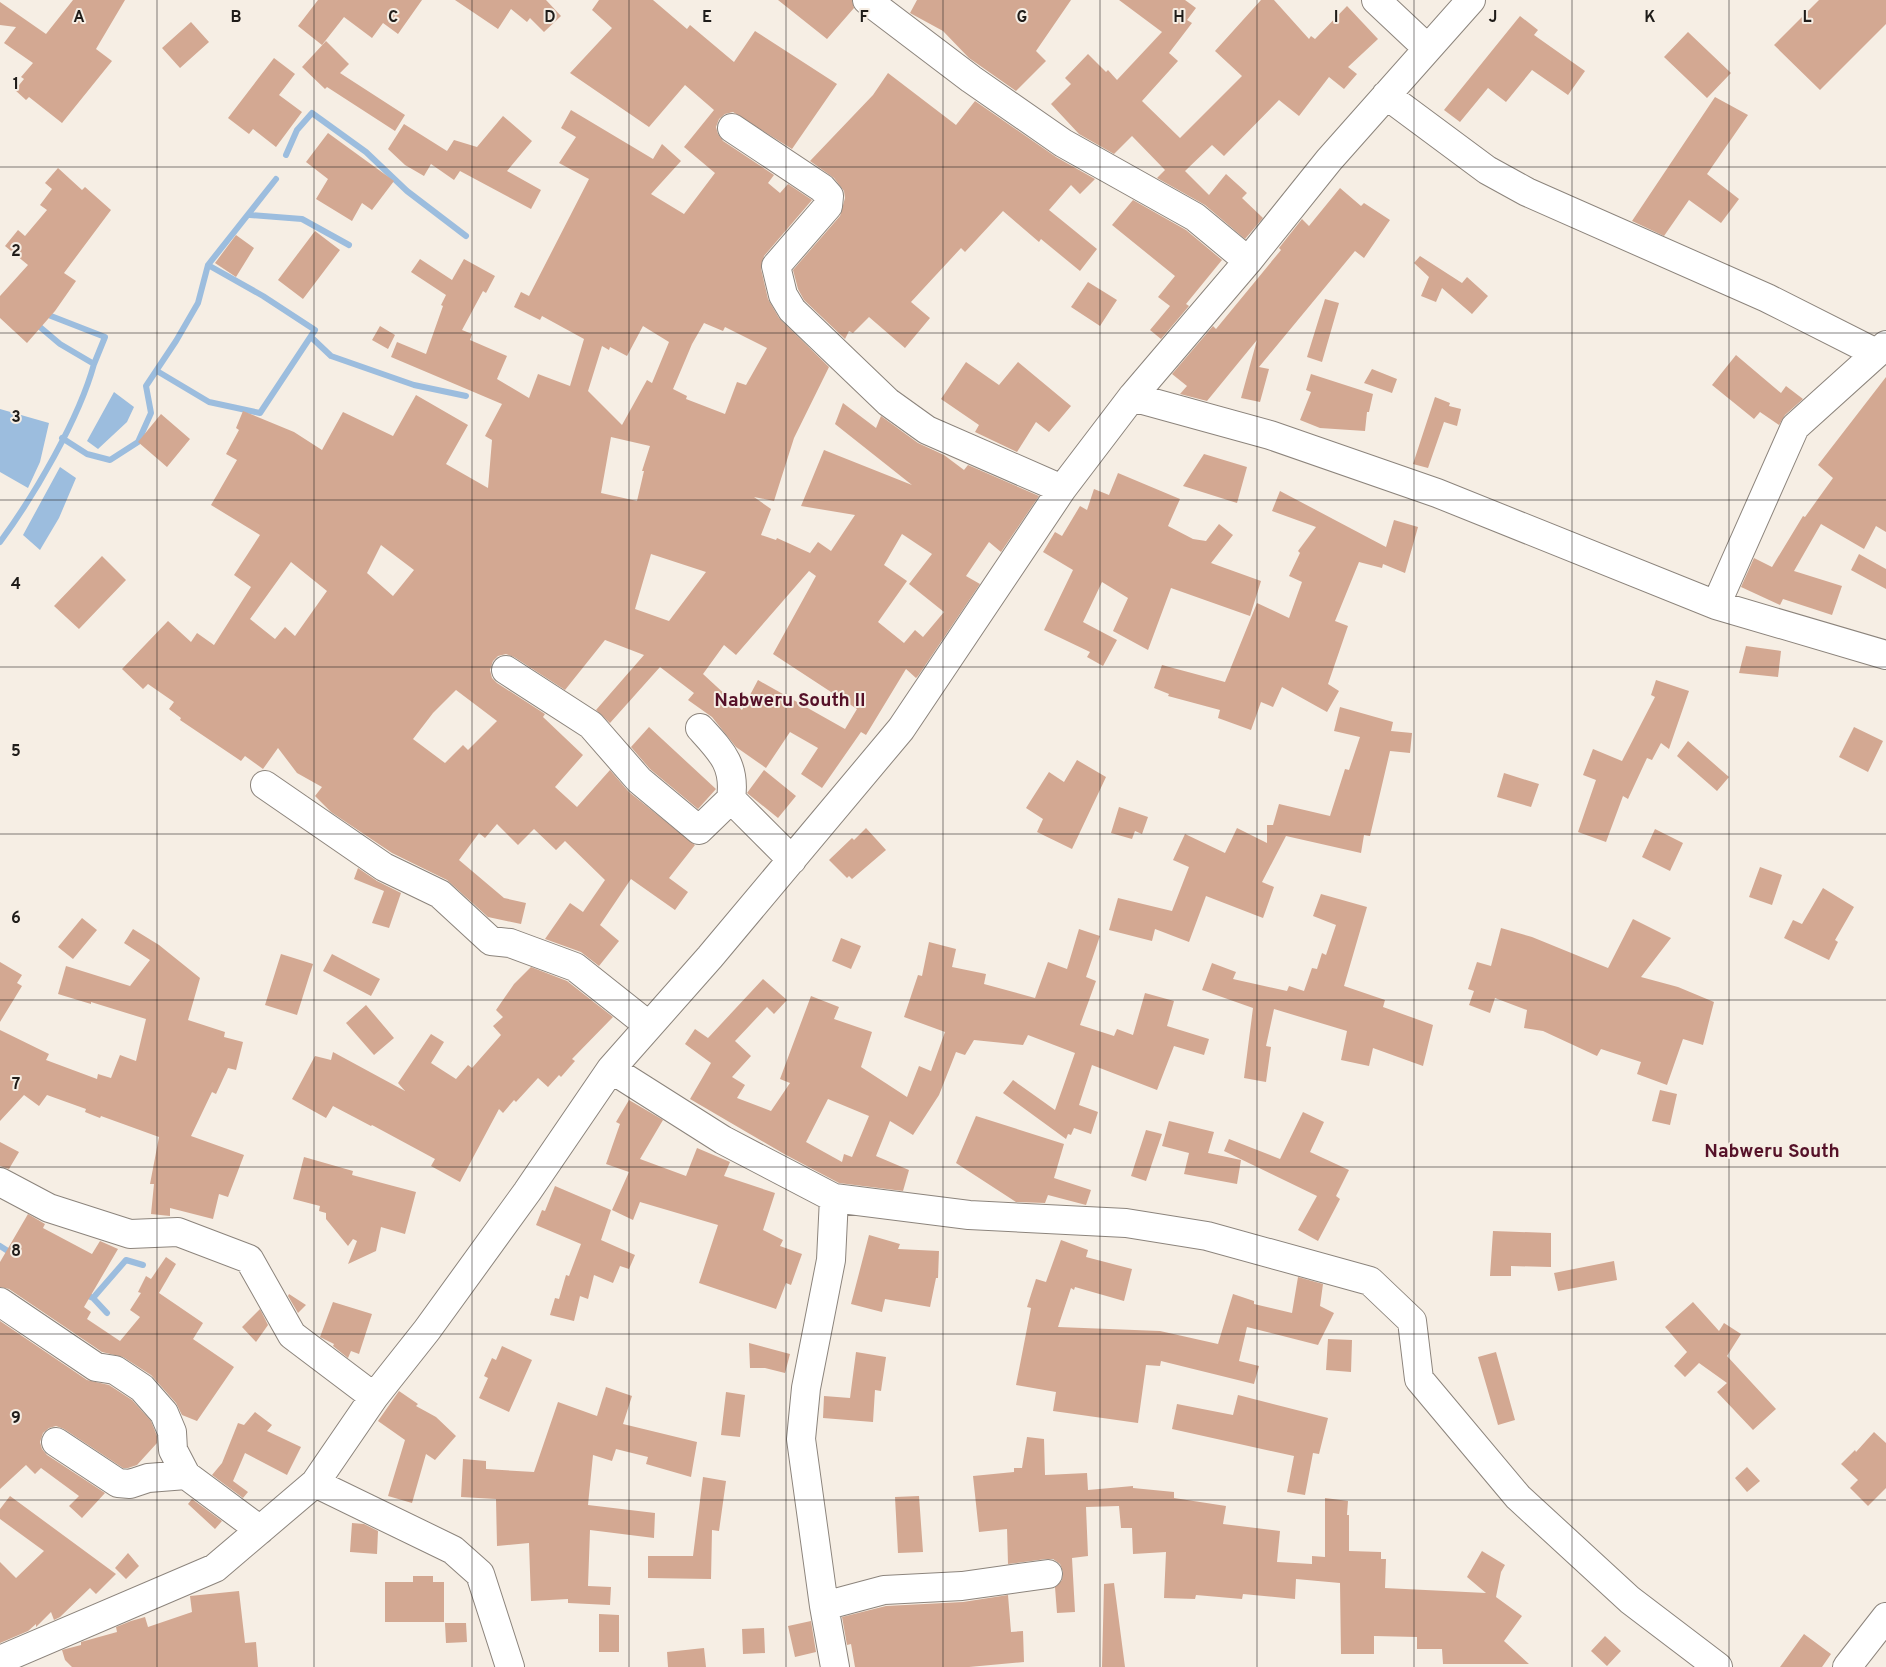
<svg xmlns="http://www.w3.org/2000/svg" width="1886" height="1667" viewBox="0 0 1886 1667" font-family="Overpass,sans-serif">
	<rect width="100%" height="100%" fill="#f6eee4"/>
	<path fill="#9cbdde" d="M114,392L134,407L127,422L98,449L87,441Z
		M0,409L49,423L40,462L28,488L0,472Z
		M60,467L76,478L59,518L40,550L23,535Z"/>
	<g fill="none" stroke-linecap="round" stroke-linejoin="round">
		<path stroke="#9cbdde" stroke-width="6" d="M286,155L297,130L312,113L366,152L407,191L466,236
			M250,215L302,219L349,245
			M44,311L51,316L105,337L94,364
			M311,337L331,356L414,385L466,396
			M157,371L209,402L260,413L315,330L263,296L208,265
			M62,438L87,454L110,460L138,442L151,413L146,386L176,341L198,303L208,265L276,179
			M0,542C34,496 79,419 94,364L60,344L34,322
			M0,1246L14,1255
			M84,1294L93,1298L107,1313
			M93,1298L126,1260L143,1265"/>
	</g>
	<path fill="#d3a892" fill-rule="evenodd" d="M73,0H125L96,49L112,61L62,123L29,97L26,100L15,90L24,79L21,77L33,63L4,43L16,27L0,25V2L46,34Z
		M318,0H422L398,34L383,23L372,38L344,17L322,45L298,26Z
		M455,0H546L561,16L544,32L530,18L527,22L511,9L498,29Z
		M599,0H653L687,29L690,25L734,62L755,31L837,84L792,149L733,112L725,114L719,119L716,127L718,134L723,141L774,175L768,183L780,193L788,184L812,200L764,256L761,269L768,299L779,318L829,367L794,438L774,501L754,497L771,509L761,535L776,540L777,538L810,553L818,542L831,551L855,515L801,506L824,450L912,485L835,424L843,403L876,428L881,416L918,443L944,455L964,470L968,465L1039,496L1001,552L989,542L966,576L980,584L918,676L916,678L906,669L866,735L861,732L822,788L801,774L818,748L790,732L766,768L736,747L712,717L688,700L694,693L660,667L610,723L596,710L644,655L605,640L565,690L514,657L506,654L498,656L493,661L490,670L492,678L497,683L545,714L543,717L583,755L555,787L577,807L610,770L629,792L695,845L669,878L688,892L675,910L631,879L600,925L619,941L599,966L581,952L545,939L570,903L583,912L605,880L565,841L556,850L534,829L518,845L497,824L485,838L479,833L459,860L504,898L526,903L521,924L488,917L447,880L392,853L331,812L315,796L322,787L297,773L278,748L263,769L245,756L241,761L180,720L181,718L169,709L174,702L148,684L143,689L122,669L168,621L191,642L197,633L214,645L251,587L234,575L260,535L211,505L237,460L226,454L239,430L236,428L243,411L294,432L322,450L343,412L393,436L416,395L468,425L446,464L488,488L492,440L485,436L502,404L391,357L397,342L426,354L443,306L441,305L446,295L411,272L420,259L452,280L464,259L495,276L486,293L483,291L462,330L472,334L470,340L507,356L497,379L529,398L538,374L570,386L584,339L542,316L540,320L514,307L521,292L529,296L589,179L559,163L576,137L561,128L571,110L653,159L662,144L681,161L651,194L684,214L715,173L684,147L714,110L685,85L649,127L570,73L612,28L592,10ZM704,323L723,331L725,327L767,348L746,385L737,382L725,414L686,399L687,396L673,389L692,344ZM643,326L669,342L652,383L647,380L622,425L588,391L602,346L609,350L610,347L627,356ZM611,437L650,446L642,471H644L637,501L601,493ZM902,534L932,554L909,584L944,612L923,637L915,630L904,643L878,622L907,581L884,565ZM381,545L414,570L393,596L367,573ZM651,554L706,572L669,621L635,609ZM291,562L327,591L295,636L285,627L275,639L250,619ZM809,571L816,576L773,654L857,709L845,729L758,680L742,710L703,674L724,645L736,655ZM456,690L497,721L468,750L463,745L445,763L413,739L433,713Z
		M778,0H852L854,8L827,39Z
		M917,0H1071L1036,51L1046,61L1016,91L969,58L943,31L910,13Z
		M1119,0H1185L1196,8L1187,20L1192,23L1169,53L1178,61L1142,101L1180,138L1242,76L1215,51L1261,0H1274L1309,39L1311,36L1315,39L1347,6L1378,39L1348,67L1357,74L1344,89L1329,77L1299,116L1279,100L1224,156L1212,145L1185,171L1209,195L1226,174L1247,193L1242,198L1263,218L1245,239L1205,205L1157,178L1165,170L1132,136L1114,154L1079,134L1051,104L1071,84L1065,78L1088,54L1106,72L1108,70L1117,80L1162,32Z
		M1819,0H1886V24L1820,90L1774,45Z
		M1520,16L1538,30L1534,35L1585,71L1568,95L1532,70L1506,102L1488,88L1460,122L1444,110Z
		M191,22L209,42L180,68L162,48Z
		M1688,32L1731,73L1707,98L1664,57Z
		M326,41L349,64L340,73L405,115L395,131L327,87L325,89L302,67Z
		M274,58L295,74L279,95L302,112L276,147L253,129L249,134L228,118Z
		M888,73L956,125L975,101L1056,157L1095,179L1080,194L1071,185L1049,210L1097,249L1080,271L1041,239L1039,242L1003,211L965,252L961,248L911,302L930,318L905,348L869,317L853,333L849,331L845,339L804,300L798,289L793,270L840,216L845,198L844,191L834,178L810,161L873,95Z
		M1715,97L1748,115L1707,174L1739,199L1721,223L1689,200L1664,236L1632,221Z
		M503,116L532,141L507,171L541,190L531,209L460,171L454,180L431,164L424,176L405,165L388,149L404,124L447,151L454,140L477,147Z
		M328,133L394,181L372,210L362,203L352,221L316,199L328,179L306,162Z
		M58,168L82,190L85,187L111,210L64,273L76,281L55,311L27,343L0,318V296L28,265L5,246L18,230L25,236L47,210L40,205L52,189L45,183Z
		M1340,188L1361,206L1364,203L1390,220L1364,258L1355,251L1259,367L1269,369L1260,402L1241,398L1257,340L1207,401L1180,394L1187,386L1172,374L1213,326L1216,329L1281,250L1279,248L1302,219L1309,226Z
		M1133,200L1186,230L1222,260L1186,304L1189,306L1161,339L1150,330L1170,306L1158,297L1175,276L1112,225Z
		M315,231L340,250L303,299L278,280Z
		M236,235L254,248L236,277L215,263Z
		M1420,256L1462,283L1467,277L1488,296L1472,314L1442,288L1436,302L1421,296L1429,277L1414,263Z
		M1088,282L1117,300L1100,326L1071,307Z
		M1325,299L1339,303L1322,362L1307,357Z
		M380,326L395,335L388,349L372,340Z
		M1736,355L1781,393L1786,386L1803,399L1785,415L1779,425L1760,412L1754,419L1712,385Z
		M966,362L999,385L1018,362L1071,406L1049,432L1036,422L1017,452L975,432L979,425L941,399Z
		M1372,369L1397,379L1392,393L1364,383Z
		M1311,374L1373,394L1369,412H1367L1365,431L1320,428L1300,420L1311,392L1306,390Z
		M1886,377V532L1876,526L1864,549L1821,524L1794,571L1842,586L1832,615L1783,599L1780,605L1741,587L1754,558L1772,567L1803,516L1805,517L1833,478L1818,465Z
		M1435,397L1450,403L1449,406L1461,409L1457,426L1444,422L1428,468L1413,464Z
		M161,414L190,439L167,467L138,442Z
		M1204,454L1247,467L1237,503L1183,486Z
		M1118,473L1180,499L1168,526L1193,539L1206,541L1219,524L1233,535L1211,563L1261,581L1250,616L1171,588L1148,650L1113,631L1128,598L1102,582L1083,622L1117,640L1103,666L1087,657L1090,652L1044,630L1073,570L1043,552L1055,532L1062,536L1080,506L1087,510L1094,489L1109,495Z
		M1280,491L1386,547L1394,520L1418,527L1405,573L1383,564L1382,568L1359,562L1335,621L1348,626L1328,684L1339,691L1327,712L1282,687L1273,707L1261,702L1251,730L1218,718L1220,710L1168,696L1169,694L1154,688L1162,665L1225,682L1257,603L1289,618L1302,582L1289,576L1300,553L1298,551L1316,527L1272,511Z
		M1859,554L1886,569V589L1851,570Z
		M102,556L126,580L79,629L54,606Z
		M1746,646L1781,651L1778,677L1739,673Z
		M1656,680L1689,691L1669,749L1661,743L1652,760L1647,758L1628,799L1623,796L1606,842L1578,832L1596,780L1583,775L1593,749L1622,761L1655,697L1651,695Z
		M1340,707L1393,722L1391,731L1412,733L1410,753L1390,751L1370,836L1364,835L1361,853L1286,836L1262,882L1274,887L1263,918L1206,896L1189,942L1155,929L1152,941L1109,930L1118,898L1172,911L1189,867L1173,860L1185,834L1225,853L1237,828L1267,843V825H1273L1279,804L1330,816L1345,769L1349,770L1360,737L1334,731Z
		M649,727L716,789L698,809L650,769L631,747Z
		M1854,727L1883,741L1868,772L1839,757Z
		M1688,741L1729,777L1717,791L1677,756Z
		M1077,760L1106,777L1072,849L1037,832L1043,819L1026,808L1049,772L1064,782Z
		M764,770L796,796L778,818L747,793Z
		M1504,773L1539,784L1531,807L1497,797Z
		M1119,807L1148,817L1142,834L1135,831L1132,839L1111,833Z
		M866,828L886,850L852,879L849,876L847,878L829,860L852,838L854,840Z
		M1655,829L1683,843L1670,871L1642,857Z
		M1760,867L1782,875L1772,905L1749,897Z
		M358,868L377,881L401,893L389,928L372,923L384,891L354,879Z
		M1823,888L1854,907L1835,940L1838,942L1829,960L1784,938L1793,920L1802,924Z
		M1321,894L1367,907L1344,986L1385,1000L1383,1007L1433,1025L1423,1066L1373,1048L1369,1066L1341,1060L1347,1031L1274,1009L1266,1046L1271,1047L1266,1082L1244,1078L1253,1008L1202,990L1212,963L1236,972L1233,979L1287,991L1289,986L1304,991L1312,968L1317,969L1322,953L1326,955L1336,925L1313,916Z
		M82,918L97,930L73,959L58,947Z
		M1633,919L1671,938L1641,977L1678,987L1714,1002L1703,1045L1683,1039L1667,1085L1637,1074L1641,1062L1601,1049L1597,1056L1543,1031L1524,1028L1527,1010L1495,998L1490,1013L1469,1005L1474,991L1468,989L1477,962L1491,966L1501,928L1532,937L1608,968Z
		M133,929L159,945L200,978L188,1020L225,1032L224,1037L243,1042L236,1070L228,1068L216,1094L212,1092L191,1136L244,1155L228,1197L219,1194L213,1219L170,1208V1216L151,1214L154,1184H150L159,1137L101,1116L100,1118L85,1112L86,1109L47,1095L39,1106L24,1095L0,1121V1030L49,1054L46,1060L97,1079L98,1074L111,1078L120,1055L136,1061L146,1019L91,1002V1004L58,994L66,966L130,986L150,960L124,943Z
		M1079,929L1100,936L1086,977L1096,981L1080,1025L1114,1036L1117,1029L1133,1035L1145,993L1174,1001L1167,1026L1209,1039L1204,1055L1174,1046L1157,1090L1092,1065L1079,1105L1098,1112L1091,1134L1074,1128L1071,1135L1068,1134L1066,1139L1003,1093L1013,1080L1055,1110L1075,1053L1028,1035L1023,1045L974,1040L965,1055L956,1052L939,1095L913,1135L890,1121L876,1156L909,1170L903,1191L839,1183L786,1155L690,1099L711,1063L685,1044L695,1029L708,1038L763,979L787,1000L774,1014L767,1007L735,1041L751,1056L732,1077L745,1085L737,1098L771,1111L790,1083L780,1079L811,996L839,1007L834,1019L872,1032L861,1067L907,1097L919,1066L931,1071L945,1032L904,1017L918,975L922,976L929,942L956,949L952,967L986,974L984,984L1035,998L1048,962L1067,969ZM828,1099L869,1116L852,1157L844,1154L842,1162L806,1142Z
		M841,938L861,946L851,969L832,961Z
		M281,954L313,964L297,1015L265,1005Z
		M332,954L380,979L371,996L323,971Z
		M0,962L22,975L17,983L22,986L0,1022Z
		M531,967L567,981L613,1017L572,1059L575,1061L561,1077L559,1075L548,1087L538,1078L516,1102L514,1100L503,1113L499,1109L460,1182L431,1166L435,1159L372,1125L371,1126L333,1106L326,1118L292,1099L315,1056L331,1060L333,1052L405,1091L398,1083L431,1034L444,1042L431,1063L456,1079L468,1065L472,1068L501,1035L493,1026L503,1017L496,1010L514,984Z
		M366,1005L394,1038L374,1055L346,1023Z
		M1660,1090L1677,1094L1670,1125L1652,1121Z
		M629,1100L663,1120L640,1159L686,1176L697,1148L730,1162L724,1176L775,1193L763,1230L783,1240L780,1246L802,1254L791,1285L786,1283L776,1309L699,1283L718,1225L640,1202L633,1220L612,1210L629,1172L606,1164L620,1124L616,1122Z
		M1303,1112L1324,1122L1310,1152L1349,1170L1336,1196L1340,1199L1318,1241L1298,1230L1317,1196L1224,1151L1229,1139L1280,1159Z
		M976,1116L1064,1144L1054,1178L1091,1190L1086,1205L1048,1195L1045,1203L1016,1202L956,1163Z
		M1169,1121L1214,1132L1208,1153L1241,1160L1237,1184L1184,1174L1189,1153L1162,1146Z
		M1146,1130L1162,1134L1146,1181L1131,1176Z
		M0,1142L19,1152L9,1169L0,1166Z
		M304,1157L353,1171L352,1175L416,1192L405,1234L381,1227L376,1251L348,1264L357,1241L353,1239L348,1246L326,1219V1213L319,1211L320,1206L293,1199Z
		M555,1186L611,1210L601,1240L635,1255L629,1269L620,1266L613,1283L594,1275L588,1299L580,1296L574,1321L550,1315L555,1298L559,1299L566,1275L569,1276L581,1244L536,1225L542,1210L545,1211Z
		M28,1214L45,1224L43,1228L92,1254L100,1241L118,1249L84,1307L91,1312L87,1319L120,1341L140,1317L130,1310L141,1293L138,1292L146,1276L151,1279L166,1257L176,1264L159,1293L203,1323L193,1339L234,1367L197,1421L182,1415L176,1403L151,1375L123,1357L102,1352L9,1289L0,1287V1262Z
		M1493,1231L1551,1233V1267L1511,1266V1276H1490Z
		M869,1235L900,1244L898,1249L939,1251L938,1278H936L930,1307L885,1299L882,1312L851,1304Z
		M1061,1240L1088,1250L1086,1257L1132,1269L1124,1301L1075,1287L1074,1290L1071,1288L1058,1327L1160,1331L1218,1344L1233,1294L1254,1301V1304L1292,1313L1298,1277L1323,1284L1320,1306L1334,1313L1318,1345L1247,1327L1239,1361L1259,1366L1254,1384L1161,1361L1160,1366L1146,1365L1138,1423L1053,1411L1056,1392L1016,1385L1031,1308L1027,1307L1036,1279L1046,1282Z
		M1614,1261L1617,1280L1558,1291L1554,1273Z
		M289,1294L306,1305L298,1313L288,1296Z
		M333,1302L372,1314L359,1354L351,1351L348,1358L333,1346L334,1344L320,1337Z
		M1693,1302L1719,1331L1724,1323L1741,1334L1727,1356L1776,1409L1753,1430L1717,1392L1727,1383L1699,1363L1685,1377L1674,1366L1687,1352L1665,1327Z
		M260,1309L268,1325L256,1342L242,1327Z
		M0,1321L87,1380L109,1385L132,1400L151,1421L157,1436V1443L137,1465L128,1468H123L64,1429L56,1426L49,1428L43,1433L40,1442L42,1449L47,1455L105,1493L82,1518L69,1506L79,1496L41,1468L35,1474L26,1465L0,1489Z
		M1328,1339L1352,1340L1351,1372L1326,1370Z
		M749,1343L790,1354L785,1373L765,1368H750Z
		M502,1346L532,1360L509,1412L479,1398L488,1378L484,1376L492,1358L496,1360Z
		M856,1352L886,1357L881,1391L875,1390L873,1422L823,1418L824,1396L850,1398Z
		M1496,1352L1515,1420L1498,1425L1478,1357Z
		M606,1387L632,1396L623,1424L697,1442L691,1477L646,1464L648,1457L616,1449L612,1461L593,1455L588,1505L655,1513L654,1538L590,1530L588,1586L611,1587L610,1605L568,1603V1599L531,1601L529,1543L497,1546L496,1499L461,1497L463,1459L486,1461V1469L534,1472L558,1402L597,1416Z
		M399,1391L418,1404L416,1406L436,1417L456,1436L435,1460L426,1454L412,1503L388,1496L405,1440L378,1421Z
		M726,1392L745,1395L740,1437L721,1435Z
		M1238,1395L1328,1418L1319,1454L1313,1453L1305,1495L1287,1492L1294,1456L1172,1429L1177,1404L1233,1415Z
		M255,1412L272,1425L267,1431L301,1447L287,1475L245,1453L233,1481L248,1492L243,1498L212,1475L222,1463L238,1423L244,1425Z
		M1874,1432L1886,1443V1488L1868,1506L1850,1488L1858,1480L1841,1464L1855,1450L1856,1452Z
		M1027,1437L1044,1439L1045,1475L1087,1473L1088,1490L1133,1486V1488L1174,1492V1498L1226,1506L1223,1524L1280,1531L1277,1562L1312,1564V1556L1325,1557V1498L1348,1501L1347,1515H1349V1551L1381,1552V1559H1386L1385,1588L1486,1593L1467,1577L1482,1551L1505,1565L1501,1572L1496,1597L1522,1616L1504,1641L1529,1664H1443L1442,1649H1417V1637L1374,1636V1654H1341L1340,1583L1296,1579L1295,1599L1243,1594L1242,1599L1196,1595L1195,1599L1164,1598L1166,1552L1133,1554L1132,1528H1121L1119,1506L1086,1507L1088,1556L1072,1558L1075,1612L1057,1613L1055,1587L1062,1580L1063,1572L1060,1564L1053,1559H1046L1008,1564L1007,1529L979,1532L973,1476L1014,1472V1468H1022Z
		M1747,1467L1760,1481L1747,1492L1735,1478Z
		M703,1477L726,1481L719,1531L712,1530L711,1579L648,1578V1556H693Z
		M10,1496L116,1574L96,1594L90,1588L60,1617L54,1620L51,1612L36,1627V1624L28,1631L0,1643V1562L16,1578L44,1551L0,1519V1509Z
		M919,1496L923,1552L898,1553L895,1497Z
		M192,1499L222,1521L215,1529L188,1504Z
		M352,1523L364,1524L378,1531L377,1554L350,1552Z
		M128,1553L139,1566L126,1579L115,1568Z
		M413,1576H433V1582H444V1622H385V1582H413Z
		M1114,1583L1125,1667H1102L1104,1584Z
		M239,1591L245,1643L256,1642L258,1667H72L65,1660L62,1650L81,1645V1642L117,1632L116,1627L131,1621L145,1617L148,1627L192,1612L190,1596Z
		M1008,1595L1011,1632L1023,1631L1024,1662L969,1667H855L851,1644L847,1645L842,1617L886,1606L963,1602Z
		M599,1614L619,1615V1652H599Z
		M811,1621L816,1652L795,1657L788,1626Z
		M445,1623H466L467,1642L446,1643Z
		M764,1628L765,1653L743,1654L742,1629Z
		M1804,1634L1831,1654L1822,1667H1780Z
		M1605,1636L1621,1651L1607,1666L1591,1651Z
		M704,1648L706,1667H668L667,1652Z"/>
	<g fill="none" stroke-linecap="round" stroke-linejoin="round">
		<g stroke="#8c847c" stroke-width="30">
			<path id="minor" d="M867,0L971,79L1063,143L1195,217L1248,261
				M1376,0L1427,48
				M1386,95L1487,170L1527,192L1767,298L1876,353
				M732,128L822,188L829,196L828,206L776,266L783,295L792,310L888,402L927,430L1062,489
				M1132,397L1270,435L1437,493L1716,605L1886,655
				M1716,605L1795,427L1886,345
				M506,670L591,725L639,780L699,830L731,799L792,860
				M700,728C721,751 736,765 731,799
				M265,785L384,867L440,894L491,941L510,943L575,967L648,1025
				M611,1069L723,1140L834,1198L969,1215L1126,1223L1207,1236L1370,1281L1412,1321L1419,1379L1518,1497L1630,1600L1718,1667
				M0,1182L49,1208L130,1234L178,1232L249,1259L292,1335L374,1397
				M834,1198L831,1260L806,1388L801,1439L824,1606L835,1667
				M0,1302L96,1367L115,1370L142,1388L164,1413L172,1432L173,1450L186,1475
				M56,1442L118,1483L130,1484L148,1478L186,1475L260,1530
				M315,1483L453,1550L480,1574L510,1667
				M824,1606L884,1590L962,1586L1048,1574
				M0,1660L215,1568L315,1483L374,1397L427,1330L527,1192L611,1069L710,957L901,729L1062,489L1132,397L1248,261L1329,160L1471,0
				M1847,1667L1886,1617"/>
		</g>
		<use href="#minor" stroke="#fff" stroke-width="28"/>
	</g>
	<path fill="none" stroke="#1f1c19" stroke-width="1" stroke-opacity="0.55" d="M157,0V1667M314,0V1667M472,0V1667M629,0V1667M786,0V1667M943,0V1667M1100,0V1667M1257,0V1667M1414,0V1667M1572,0V1667M1729,0V1667M0,167H1886M0,333H1886M0,500H1886M0,667H1886M0,834H1886M0,1000H1886M0,1167H1886M0,1334H1886M0,1500H1886"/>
	<g text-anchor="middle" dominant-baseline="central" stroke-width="4" stroke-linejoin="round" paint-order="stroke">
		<g font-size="19" font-weight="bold" fill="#551128" stroke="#f6eee4">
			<text x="790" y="701">Nabweru South II</text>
			<text x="1772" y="1152">Nabweru South</text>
		</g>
	</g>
	<g font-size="16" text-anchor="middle" font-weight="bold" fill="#1f1c19" stroke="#f6eee4" stroke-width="4" stroke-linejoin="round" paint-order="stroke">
		<text x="79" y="22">A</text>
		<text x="236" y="22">B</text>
		<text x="393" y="22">C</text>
		<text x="550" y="22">D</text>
		<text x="707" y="22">E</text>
		<text x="864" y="22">F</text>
		<text x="1022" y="22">G</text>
		<text x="1179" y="22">H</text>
		<text x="1336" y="22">I</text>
		<text x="1493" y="22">J</text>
		<text x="1650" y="22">K</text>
		<text x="1807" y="22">L</text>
		<text x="16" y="89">1</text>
		<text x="16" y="256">2</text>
		<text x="16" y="422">3</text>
		<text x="16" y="589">4</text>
		<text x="16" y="756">5</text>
		<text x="16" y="923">6</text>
		<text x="16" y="1089">7</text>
		<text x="16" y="1256">8</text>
		<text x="16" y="1423">9</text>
	</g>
</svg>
